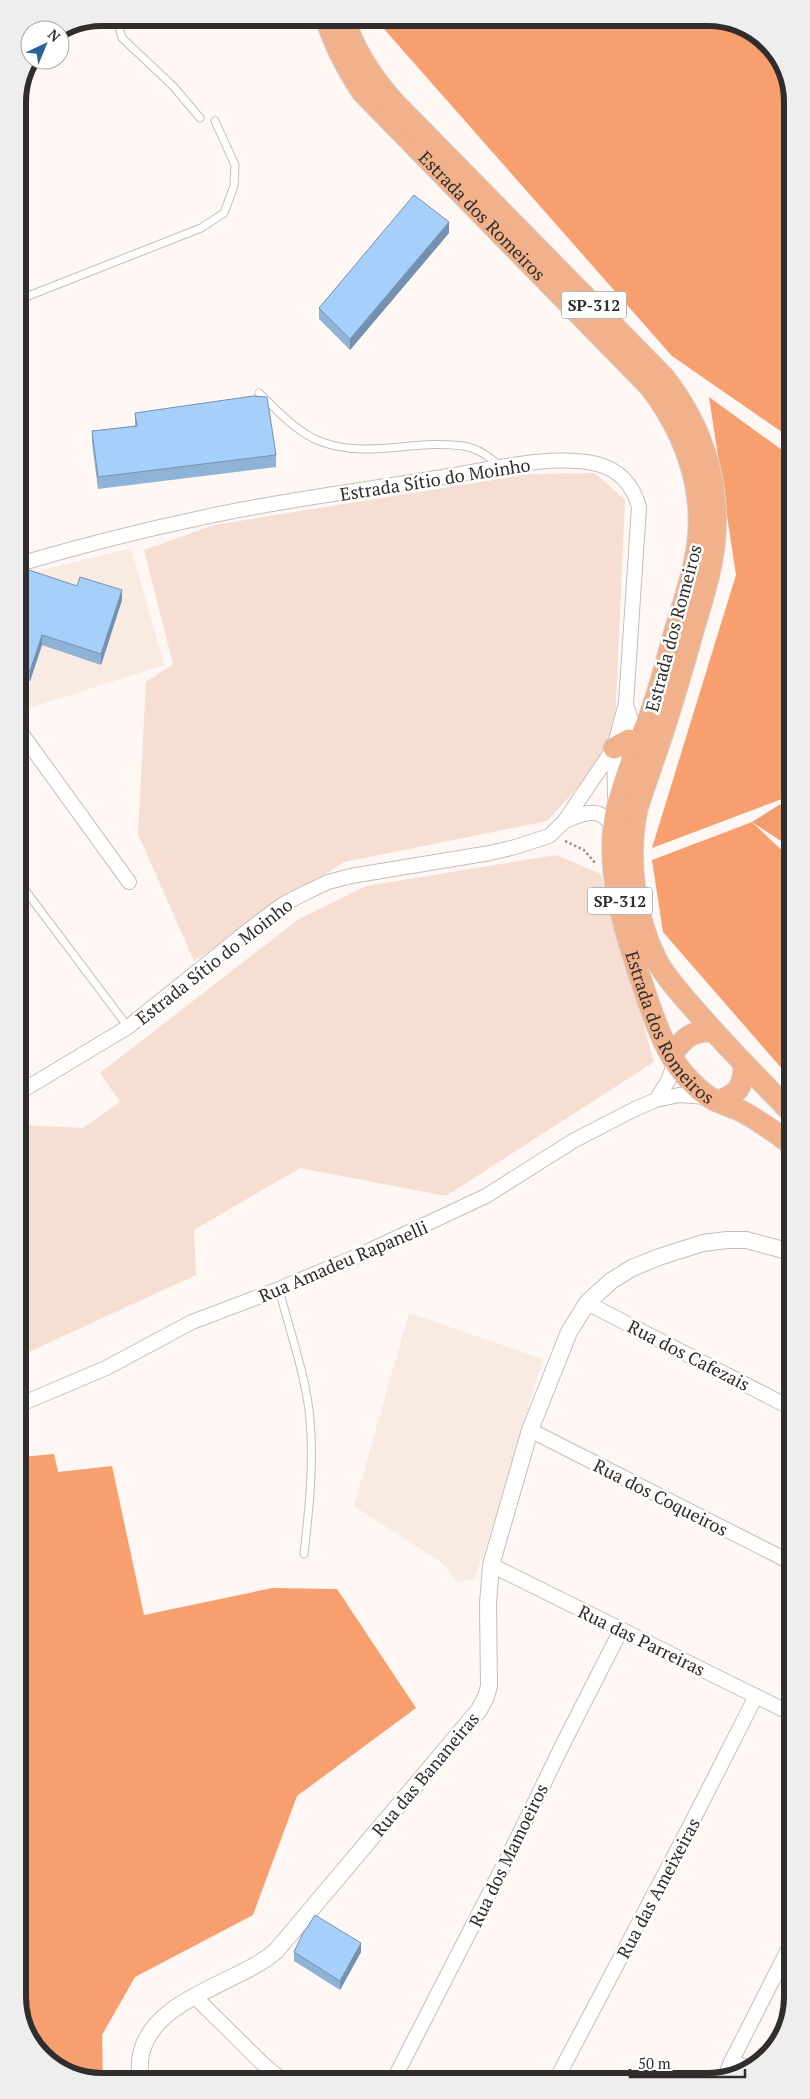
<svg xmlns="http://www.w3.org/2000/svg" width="810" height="2099" viewBox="0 0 810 2099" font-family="'PT Serif',serif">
	<rect width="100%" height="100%" fill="#fef7f3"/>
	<path fill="#f9eae2" d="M131,548L164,665L20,711L19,576Z
		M409,1313L543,1359L488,1541L474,1579L458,1582L442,1563L354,1506Z"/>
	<path fill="#f7ded2" d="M595,473L625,500L614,748L547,821L344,862L194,961L138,834L146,682L173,664L144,550L214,525L530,474Z
		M556,855L601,874L654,1062L446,1196L300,1168L194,1230L196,1275L20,1356V1125L83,1128L120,1102L100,1073L299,919L366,886Z"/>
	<path fill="#f89f6f" d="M714,18L760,35L788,75L789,437L672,356L377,21Z
		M709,397L789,455L790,796L652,848L736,575Z
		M752,822L790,858V1078L663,932L652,860Z
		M54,1454L58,1472L112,1466L144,1615L272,1588L337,1589L416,1708L297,1796L253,1915L135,1977L102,2035L103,2081H96L50,2064L22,2024L21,1457Z"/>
	<path fill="#f59c6c" d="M790,798V847L752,822Z"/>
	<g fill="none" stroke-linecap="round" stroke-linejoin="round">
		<g stroke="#c5bfbb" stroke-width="9">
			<path id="service" d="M118,23L122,38L173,86L200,118
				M18,300L201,228L224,213L234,186L235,165L215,121
				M259,393C278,411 297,433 322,442C368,459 416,439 463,446C478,448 489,457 500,466
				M22,886L128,1027
				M279,1289C289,1329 307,1379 310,1420C314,1465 309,1509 304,1554"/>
		</g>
		<g stroke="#c5bfbb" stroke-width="16">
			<path id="minor" d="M19,564C80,546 143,530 205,517C281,500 359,491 436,478C483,471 551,453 597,464C620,470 633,485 639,507L626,703L614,748L615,796
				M626,704L638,743
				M19,730L129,882
				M565,821C587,812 600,805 615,830
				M20,1092L128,1027L250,929L282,905L307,892L328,882L351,876L490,853L515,847L549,836L564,822L614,748
				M656,1100L668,1081L675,1062
				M587,1303L791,1408
				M21,1404L106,1368L192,1322L279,1289L362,1254L486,1196L573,1141L635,1109L656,1100L679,1095L706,1097
				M530,1430L792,1563
				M491,1565L792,1714
				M194,1996L262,2063L282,2080
				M731,2062L748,2067
				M725,2077L731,2062L792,1942
				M557,2078L691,1824L756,1696
				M394,2079L510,1853L564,1742L621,1630"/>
		</g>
		<g stroke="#c5bfbb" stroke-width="18">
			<path id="tertiary" d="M140,2081C140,2072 139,2063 141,2054C154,1997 237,1985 276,1951L479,1710L486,1697L489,1686L488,1604L491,1565L530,1430L569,1332L587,1303L611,1281L632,1268L659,1257L703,1243L727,1240H746L791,1252"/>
		</g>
		<g stroke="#d6d5d5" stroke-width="23">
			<g id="primary">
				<path id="s1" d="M327,21C335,47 347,69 362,92L650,387C689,438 709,500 694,564C689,587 681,610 674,634C666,662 659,692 648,720C636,750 623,781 616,813C605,868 623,926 640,977C649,1005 664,1052 684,1074C693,1084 704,1096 717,1101C724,1105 733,1107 741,1111C758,1120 775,1132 791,1144"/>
				<path d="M345,21C355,52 372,77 393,101L663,376C706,430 725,496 711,565C706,591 697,616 690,642C682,670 674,698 665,726C656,754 646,781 637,809C627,859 634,915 657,961C666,978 681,994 694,1009C724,1044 758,1078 790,1111"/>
				<path d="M614,748L629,740L638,743"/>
				<path d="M671,1055C684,1038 692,1030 713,1031"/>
				<path d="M716,1101C738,1096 744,1086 744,1064"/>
			</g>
		</g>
		<path stroke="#989390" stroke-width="2.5" stroke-dasharray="2.5 2.5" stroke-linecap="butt" d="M565,841L584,850L596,864"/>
		<use href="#service" stroke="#fff" stroke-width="7"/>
		<use href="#minor" stroke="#fff" stroke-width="14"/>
		<use href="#tertiary" stroke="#fff" stroke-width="16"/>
		<use href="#primary" stroke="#f1b18b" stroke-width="21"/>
	</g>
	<path fill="#8fb2d7" d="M449,233L350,350L319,319V308Z
		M135,413L276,455V467L98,489L92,443V431L135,426Z
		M19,582L122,600L101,665L42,645L30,681L19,677Z
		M294,1952H361L340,1990L294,1961Z"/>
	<path fill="#7491af" d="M449,222V233L350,350V339Z
		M122,590V600L101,665V654Z
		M42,635V645L30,681V671Z
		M361,1943V1952L340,1990V1981Z"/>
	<path fill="#a6cffa" stroke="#7491af" d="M414,195L449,222L350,339L319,308Z
		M253,396L267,397L276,455L98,477L92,431L137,426L135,413Z
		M23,568L77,586L80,577L122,590L101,654L42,635L30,671L19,667V582Z
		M315,1915L361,1943L340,1981L294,1952L302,1935Z"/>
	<g text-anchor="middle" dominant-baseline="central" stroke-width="5" stroke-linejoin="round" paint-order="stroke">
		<g fill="#fff" stroke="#6e6c6b" stroke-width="1">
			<rect x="561.5" y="291.5" width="65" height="27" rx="4"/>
			<rect x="587.5" y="887.5" width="65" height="27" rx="4"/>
		</g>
		<g font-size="16" font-weight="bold" fill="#302d2c">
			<text x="594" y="305">SP-312</text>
			<text x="620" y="901">SP-312</text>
		</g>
		<g font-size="18" fill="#302d2c" stroke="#fff">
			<text stroke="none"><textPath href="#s1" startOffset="252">Estrada dos Romeiros</textPath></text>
			<text transform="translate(435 479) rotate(-9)">Estrada Sítio do Moinho</text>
			<text transform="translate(673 628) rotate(-75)">Estrada dos Romeiros</text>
			<text transform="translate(214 961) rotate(-38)">Estrada Sítio do Moinho</text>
			<text stroke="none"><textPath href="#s1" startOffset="1168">Estrada dos Romeiros</textPath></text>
			<text transform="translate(343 1261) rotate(-23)">Rua Amadeu Rapanelli</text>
			<text transform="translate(689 1355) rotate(27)">Rua dos Cafezais</text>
			<text transform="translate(661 1497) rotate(27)">Rua dos Coqueiros</text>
			<text transform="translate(642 1640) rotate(26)">Rua das Parreiras</text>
			<text transform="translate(425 1774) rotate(-50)">Rua das Bananeiras</text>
			<text transform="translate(508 1855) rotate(-64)">Rua dos Mamoeiros</text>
			<text transform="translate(658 1888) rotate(-62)">Rua das Ameixeiras</text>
		</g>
	</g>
	<path d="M0 0H810V2099H0ZM102 26H708A76 76 0 0 1 784 102V1997A76 76 0 0 1 708 2073H102A76 76 0 0 1 26 1997V102A76 76 0 0 1 102 26Z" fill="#eee" fill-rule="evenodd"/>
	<path fill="none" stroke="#302d2c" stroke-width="6" d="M102 26H708A76 76 0 0 1 784 102V1997A76 76 0 0 1 708 2073H102A76 76 0 0 1 26 1997V102A76 76 0 0 1 102 26Z"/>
	<g transform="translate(45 45) rotate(44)"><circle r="24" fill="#ffffff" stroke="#acabab"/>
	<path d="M0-4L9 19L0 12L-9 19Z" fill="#29639a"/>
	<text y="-8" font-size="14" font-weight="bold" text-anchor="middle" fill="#302d2c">N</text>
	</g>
	<path d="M630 2069v8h115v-8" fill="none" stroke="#302d2c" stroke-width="2.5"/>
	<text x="638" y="2069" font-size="15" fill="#302d2c" stroke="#ffffff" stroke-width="4" paint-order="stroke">50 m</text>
</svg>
